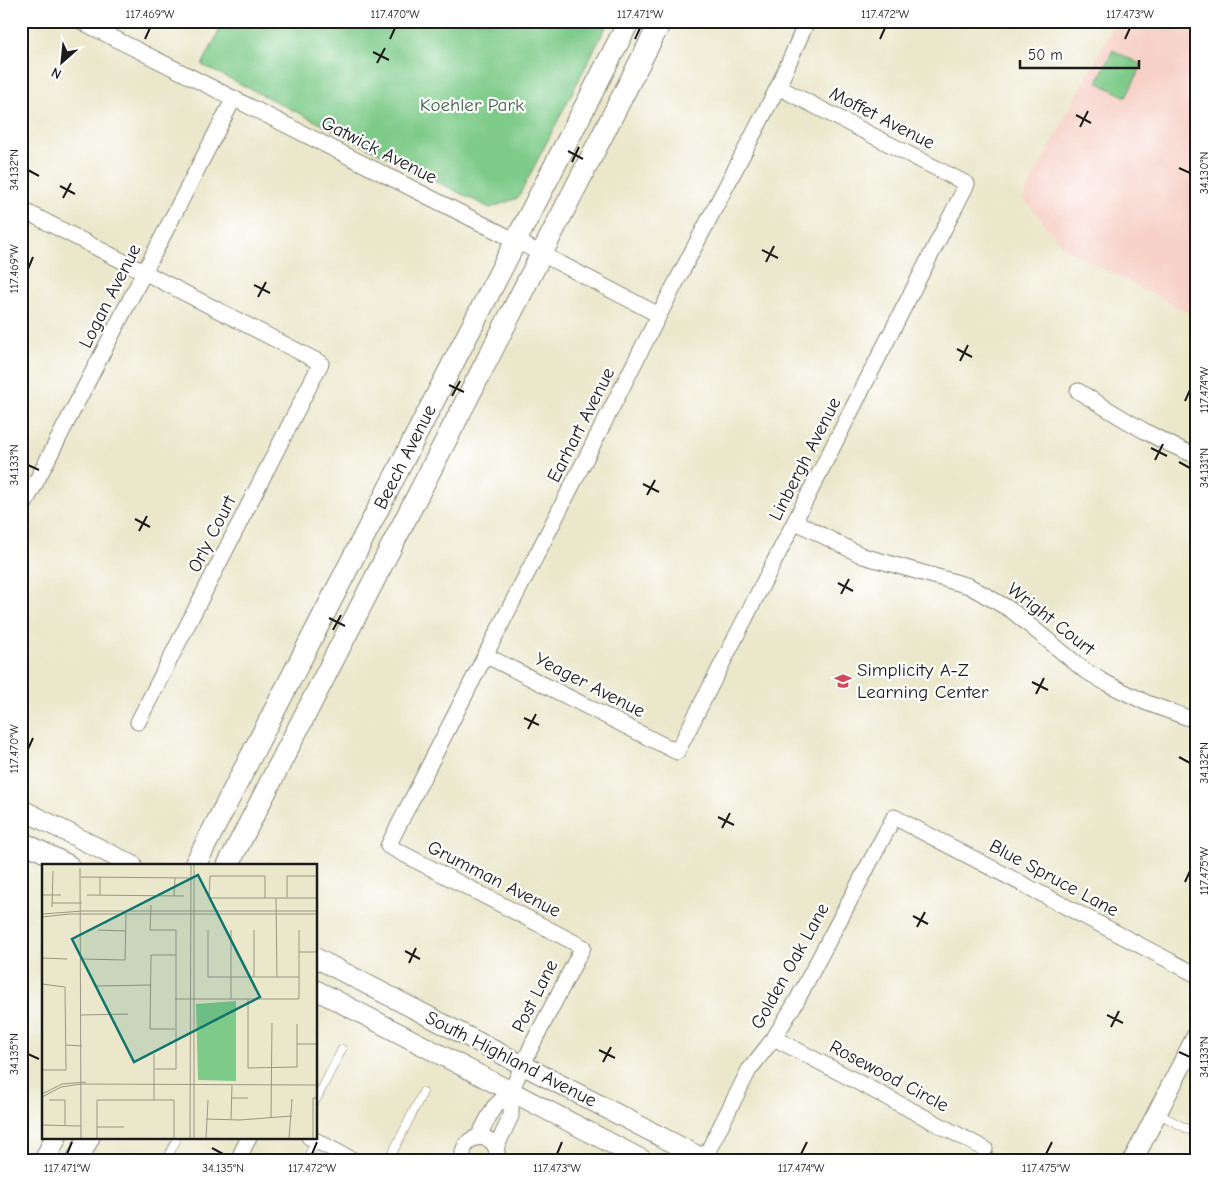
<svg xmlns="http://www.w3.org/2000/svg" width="1218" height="1181" viewBox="0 0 1218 1181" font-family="'Comic Neue',sans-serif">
	<rect width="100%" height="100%" fill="#fff"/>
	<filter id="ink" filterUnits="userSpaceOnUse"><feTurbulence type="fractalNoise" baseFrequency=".02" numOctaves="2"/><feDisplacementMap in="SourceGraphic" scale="10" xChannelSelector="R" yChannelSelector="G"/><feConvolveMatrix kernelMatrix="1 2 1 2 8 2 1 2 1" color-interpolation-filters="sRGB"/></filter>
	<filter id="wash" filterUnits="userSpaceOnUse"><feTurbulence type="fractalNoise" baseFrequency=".0096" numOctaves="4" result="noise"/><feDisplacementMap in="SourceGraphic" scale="20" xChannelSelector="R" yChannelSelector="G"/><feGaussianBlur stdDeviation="1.12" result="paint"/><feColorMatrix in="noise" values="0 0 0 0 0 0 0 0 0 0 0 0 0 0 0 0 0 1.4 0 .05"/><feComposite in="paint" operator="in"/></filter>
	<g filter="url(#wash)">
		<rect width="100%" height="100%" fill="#ebe7cb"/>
		<path fill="#f7d1c8" d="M1116,21H1197V317L1067,250L1023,198Z"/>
		<path fill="#7ecb89" stroke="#4d7452" d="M224,21H609L518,198L490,208L202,65Z
			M1113,50L1142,65L1126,97L1097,82Z"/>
	</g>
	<g filter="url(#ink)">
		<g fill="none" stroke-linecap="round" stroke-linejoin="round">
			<g stroke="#848274" stroke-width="9">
				<path id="service" d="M316,1100L342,1049
					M1157,1113L1197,1134
					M166,1160L176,1141
					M306,1160L316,1141
					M389,1160L423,1092"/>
			</g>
			<g stroke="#848274" stroke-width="17">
				<path id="minor" d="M80,21L542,254L659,315
					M21,209L321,363L138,722
					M1078,391C1116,414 1155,440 1197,456
					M21,511L234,98
					M796,522L863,556L969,586L1011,610L1084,670L1106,683L1147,703L1197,721
					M485,655L677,752L967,184L778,87
					M774,1038L985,1149
					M309,1137L353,1160
					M478,1137L494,1107L511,1091
					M496,1148L511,1116V1091L532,1045L583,947L388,846L659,315L778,87L807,21
					M704,1159L749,1070L774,1038L796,1002L894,817L1197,975
					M238,1160L249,1137
					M463,1160C459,1130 501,1130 497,1160"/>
			</g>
			<g stroke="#848274" stroke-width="21">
				<path id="tertiary" d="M21,809L132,865
					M21,841L69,865
					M316,958L706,1160
					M316,990L643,1160
					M1133,1160L1197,1035"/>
			</g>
			<g stroke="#848274" stroke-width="23">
				<path id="secondary" d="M195,865L629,21
					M228,865L661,21
					M45,1160L56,1137
					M77,1160L89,1137"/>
			</g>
			<use href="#service" stroke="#fff" stroke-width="8"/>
			<use href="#minor" stroke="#fff" stroke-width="15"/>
			<use href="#tertiary" stroke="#fff" stroke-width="19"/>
			<use href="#secondary" stroke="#fff" stroke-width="21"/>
		</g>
	</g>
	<path fill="none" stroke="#1c1c1c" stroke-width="2" d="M145,39L150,28M390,39L395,28M635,39L640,28M880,39L885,28M1125,39L1130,28M373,52L389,60M377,63L385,48M1076,115L1091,123M1080,127L1088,111M568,151L583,159M572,162L579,147M1179,168L1190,173M28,170L39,176M60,186L75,194M63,198L71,183M762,250L778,258M766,262L774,246M28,269L33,257M254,285L270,293M258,297L266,282M957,349L972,357M960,361L968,345M449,385L464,392M452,396L460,381M1185,401L1190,390M1151,448L1167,456M1155,460L1163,444M1179,462L1190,468M28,465L39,470M643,484L659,492M647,495L655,480M135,519L150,527M139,531L147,516M838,583L853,591M841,594L849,579M329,618L345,626M333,630L341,615M1032,682L1048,690M1036,694L1044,678M524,718L539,725M528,729L536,714M28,749L33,738M1179,757L1190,763M718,817L734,825M722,828L730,813M1185,882L1190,871M913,916L928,924M917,927L925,912M405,951L420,959M409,963L416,948M1107,1015L1123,1023M1111,1027L1119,1011M599,1050L615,1058M1179,1052L1190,1057M28,1054L39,1059M603,1062L611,1047M212,1148L223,1154M67,1154L72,1142M312,1154L317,1142M557,1154L562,1142M801,1154L807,1142M1046,1154L1052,1142"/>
	<defs>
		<g id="school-bare" transform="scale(1.35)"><path d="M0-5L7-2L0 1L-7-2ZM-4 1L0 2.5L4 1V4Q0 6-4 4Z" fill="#d1495b" stroke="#fff" stroke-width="2.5" paint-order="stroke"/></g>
	</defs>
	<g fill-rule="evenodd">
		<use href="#school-bare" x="843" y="681"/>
	</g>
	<g text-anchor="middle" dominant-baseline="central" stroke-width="4.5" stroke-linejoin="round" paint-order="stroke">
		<g font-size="19" fill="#436248" stroke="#fff">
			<text x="472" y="105">Koehler Park</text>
		</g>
		<g font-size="19" fill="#1c1c1c" stroke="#fff">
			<text transform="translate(882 118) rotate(27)">Moffet Avenue</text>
			<text transform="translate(379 150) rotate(27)">Gatwick Avenue</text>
			<text transform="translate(110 296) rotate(-63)">Logan Avenue</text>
			<text transform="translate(581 425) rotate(-63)">Earhart Avenue</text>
			<text transform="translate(405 457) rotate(-63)">Beech Avenue</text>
			<text transform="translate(805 459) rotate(-63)">Linbergh Avenue</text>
			<text transform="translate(212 534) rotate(-63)">Orly Court</text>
			<text transform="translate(1051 619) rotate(38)">Wright Court</text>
			<text transform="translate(590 685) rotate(27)">Yeager Avenue</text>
			<text transform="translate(1054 878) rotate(28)">Blue Spruce Lane</text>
			<text transform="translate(494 879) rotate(27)">Grumman Avenue</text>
			<text transform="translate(790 966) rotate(-61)">Golden Oak Lane</text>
			<text transform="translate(535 996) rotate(-63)">Post Lane</text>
			<text transform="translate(511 1059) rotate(27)">South Highland Avenue</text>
			<text transform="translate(889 1076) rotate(28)">Rosewood Circle</text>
		</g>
		<g font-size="19" fill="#1c1c1c" stroke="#fff" text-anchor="start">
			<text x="857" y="670">Simplicity A-Z<tspan x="857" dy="22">Learning Center</tspan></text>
		</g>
	</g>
	<g transform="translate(42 864)">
		<rect width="275" height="275" fill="#ebe7cb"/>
		<path d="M194,137V217L156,216L154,140Z" fill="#7ecb89"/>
		<path fill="none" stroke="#989685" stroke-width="1" d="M38,4L39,275M39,13L149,14M0,31H19M45,31L142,32M58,31V13M132,32L133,14M245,33V12H275M223,34V12H168L167,34H275M234,34L235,113M10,39H40M109,41L108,66H134V205H113M10,43L11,7M0,50L40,47H275M0,53L27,50H275M56,66L83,67M166,66V113H257M212,66V113M257,88H275M0,94L25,95M40,95L83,96L84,50M0,120L23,123L24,206H0M55,122L108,121M133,135H257V66M189,135V66M206,135V204L255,203V160M39,151L86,150M133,165H108L109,91H134M255,180H275M24,181L40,182M0,230L20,220L44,218M0,233L19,223L39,220L275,221M190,234H206M7,236H23V262M112,236V190M229,254L230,159M164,255L198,256L250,252M189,255L190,220M0,261L39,262M55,263H82M55,275V236H132V275M148,275L149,0M152,275V0M164,275L166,236M247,275L250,235M271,275V234H275"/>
		<path fill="#0f766e" fill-opacity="0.15" stroke="#0f766e" stroke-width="2.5" d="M156,11L218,133L92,198L30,75Z"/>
		<rect width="275" height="275" fill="none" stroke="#1c1c1c" stroke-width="2.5"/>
	</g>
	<rect width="1218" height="1181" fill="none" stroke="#fff" stroke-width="55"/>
	<g transform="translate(62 62) rotate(207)" stroke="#ffffff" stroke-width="4" paint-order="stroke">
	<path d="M0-4L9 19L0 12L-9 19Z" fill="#1c1c1c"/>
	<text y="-8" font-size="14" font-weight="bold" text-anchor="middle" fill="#1c1c1c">N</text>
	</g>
	<path d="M1020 60v8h119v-8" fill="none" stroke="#1c1c1c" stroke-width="2.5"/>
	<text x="1028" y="60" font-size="15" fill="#1c1c1c" stroke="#ffffff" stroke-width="4" paint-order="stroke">50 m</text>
	<rect x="28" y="28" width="1162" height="1126" fill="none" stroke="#1c1c1c" stroke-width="2"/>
	<g font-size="12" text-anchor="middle" fill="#1c1c1c">
		<text x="150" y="18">117.469°W</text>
		<text x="395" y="18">117.470°W</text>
		<text x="640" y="18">117.471°W</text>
		<text x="885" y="18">117.472°W</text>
		<text x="1130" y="18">117.473°W</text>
		<text transform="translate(14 170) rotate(-90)" y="4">34.132°N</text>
		<text transform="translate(1204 173) rotate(-90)" y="4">34.130°N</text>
		<text transform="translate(14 269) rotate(-90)" y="4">117.469°W</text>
		<text transform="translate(1204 390) rotate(-90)" y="4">117.474°W</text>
		<text transform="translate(14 465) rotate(-90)" y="4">34.133°N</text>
		<text transform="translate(1204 468) rotate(-90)" y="4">34.131°N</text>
		<text transform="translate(14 749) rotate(-90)" y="4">117.470°W</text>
		<text transform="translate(1204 763) rotate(-90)" y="4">34.132°N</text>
		<text transform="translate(1204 871) rotate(-90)" y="4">117.475°W</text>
		<text transform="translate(14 1054) rotate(-90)" y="4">34.135°N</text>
		<text transform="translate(1204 1057) rotate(-90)" y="4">34.133°N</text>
		<text x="67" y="1172">117.471°W</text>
		<text x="223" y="1172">34.135°N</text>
		<text x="312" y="1172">117.472°W</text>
		<text x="557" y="1172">117.473°W</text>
		<text x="801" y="1172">117.474°W</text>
		<text x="1046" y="1172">117.475°W</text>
	</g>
</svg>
